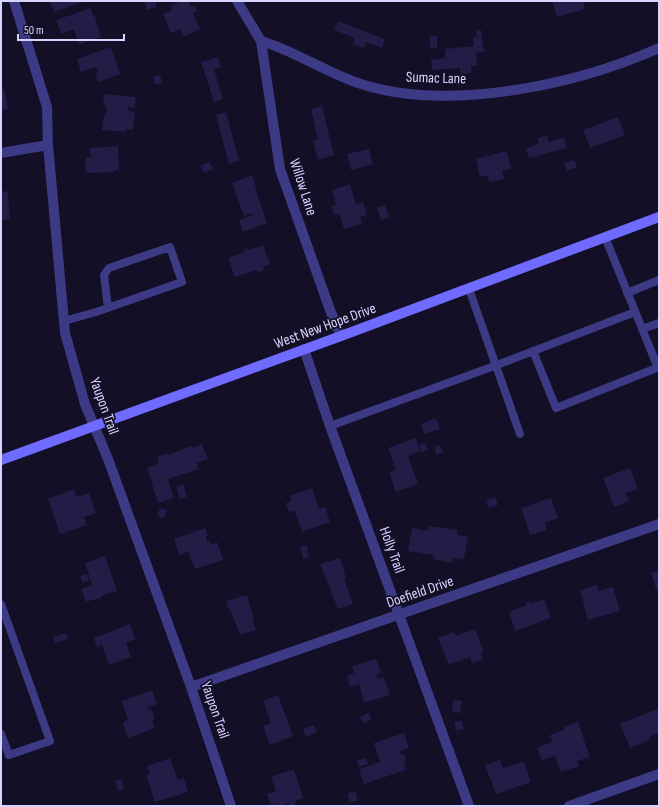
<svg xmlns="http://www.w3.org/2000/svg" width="660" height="807" viewBox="0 0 660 807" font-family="'Sofia Sans Condensed',sans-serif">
	<rect width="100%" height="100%" fill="#130f26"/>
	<path fill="#241b47" d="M50,1H85L54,12Z
		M150,1H155L157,7L147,10L145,3Z
		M182,1H188L191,7L195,5L197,11L193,13L200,29L184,37L180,29L171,33L163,14L172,10L170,6Z
		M552,1H583L585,9L557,17Z
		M91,8L93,15L94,14L97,22H96L101,37L81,44H79L74,29L61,34L56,20Z
		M338,21L385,39L382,48L366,42L364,48L353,44L355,38L334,30Z
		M476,30H481L484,52L476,53L477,66H471V73L460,74V68L432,70L431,60L445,58V49L474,46L473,37H477Z
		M430,36H437V48H430Z
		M111,47L120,74L98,82L95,73L98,72L96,67L81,72L77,59Z
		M218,57L221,67L214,69L223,99L214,102L201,62Z
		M160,75L162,83L155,84L153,77Z
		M4,88L8,109L1,110V89Z
		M104,94L136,97L134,108L128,107V111L135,112L133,130L126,129V132L102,130L104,115H106L107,107L105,106V103H103Z
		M322,106L334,155L318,160L313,141L318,140L311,109Z
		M226,112L239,161L229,164L216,115Z
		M618,117L625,135L590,148L583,130Z
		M547,135L549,142L564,137L567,148L529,158L526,148L539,144L537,138Z
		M118,146L119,170H114V172L86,173L85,159H87V157H91L90,148Z
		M369,149L373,164L351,170L347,154Z
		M507,151L511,169L502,171L504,179L491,182L488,179L487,175L480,177L476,159Z
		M574,160L577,167L567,171L564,163Z
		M209,162L213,169L204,173L200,166Z
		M252,175L257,191H256L267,223L243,232L239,220L253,215L252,213L244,216L232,183Z
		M350,184L356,204L363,202L367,215L360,217L362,224L344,229L339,213L334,215L331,206L336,205L332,190Z
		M8,191L10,219L1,220V192Z
		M385,205L389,217L381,220L377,207Z
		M263,245L270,264L263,267L264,270L258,273L257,270L235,277L228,258L244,252L243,250L248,248L249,250Z
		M436,418L440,429L424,434L421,424Z
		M416,438L420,451L408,456L418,484L396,492L389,472L396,470L388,448Z
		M425,442L428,450L422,452L419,445Z
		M202,444L208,459L197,463L199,469L168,479L174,498L158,503L147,468L159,463L157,457L167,453L168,455L191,446L192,448Z
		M440,445L443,452L437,455L434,447Z
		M630,468L638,489L626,493L629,501L614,507L603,478Z
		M183,484L187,497L180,499L176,487Z
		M312,488L319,509L325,507L330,522L302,532L294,510L289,512L286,503L291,501L290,496Z
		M74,489L77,497L89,493L96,513L84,517L87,525L60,534L48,499Z
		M495,497L498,505L489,508L486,500Z
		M551,498L558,518L545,523L547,530L530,535L521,508Z
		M160,508L167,510L164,518L157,516Z
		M429,526L458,530L457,535L468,537L464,559L453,558L452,563L433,559L434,555L408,551L412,528L428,531Z
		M205,528L208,536L206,537L207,542L210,541L211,545L217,542L223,560L195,569L190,557L189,551L179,555L174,539Z
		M307,545L309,557L303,559L300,547Z
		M105,556L117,591L101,596V599H99V598L86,602L81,589L92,585L85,563Z
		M340,558L346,578L344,579L353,604L338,609L320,564Z
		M659,570V591H657L651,573Z
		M87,574L89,581L82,583L80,576Z
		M597,585L598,591L613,587L620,611L588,620L580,590Z
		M247,595L254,619L252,620L256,630L240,635L231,612L232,611L230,612L226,601Z
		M544,599L551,618L515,631L509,612L524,606L526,605V603L531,601V604Z
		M130,624L135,639L126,643L131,657L109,665L102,645L97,647L94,638Z
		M475,629L484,652L481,653L483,660L472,663L470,657L449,665L438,638L454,632L456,636Z
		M66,633L68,639L55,643L53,637Z
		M376,659L381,673L376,674L378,679L384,677L390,695L364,703L359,684L350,687L347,676L354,673L352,666Z
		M152,690L157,704L148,707L149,711L152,710L155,719L152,720L155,728L128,738L123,724L125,721L128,720L122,701Z
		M278,695L293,736L270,745L263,726L271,723L263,701Z
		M453,700L462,701L460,713L452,712Z
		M657,709L659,714V733L649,737L650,740L630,748L620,724Z
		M369,713L371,720L363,723L360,717Z
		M461,720L464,729L457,731L454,722Z
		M578,722L590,757L577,761L579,766L561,772L555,756L542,760L537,748L552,742L550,735L564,730L563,728Z
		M314,725L317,732L306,737L303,729Z
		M404,733L409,748L400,751L401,754H404L406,761L404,762L406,770L364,784L359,769L380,762L374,743Z
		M170,758L178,780L184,778L188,792L155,802L146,775L150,774L147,766Z
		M366,758L368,764L359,767L357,760Z
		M500,760L503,768L524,762L531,782L496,794L485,765Z
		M294,769L303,798L295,801L296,806H290L289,803L281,806H271L267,794L276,791L271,777Z
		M121,779L124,789L118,791L115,780Z
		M356,792L357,801L349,802L348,793Z"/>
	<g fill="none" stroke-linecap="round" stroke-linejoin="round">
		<path stroke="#3d3a85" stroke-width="8" d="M605,237L658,368
			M469,289L520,434
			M627,293L659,280
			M64,321L96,312L182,282L170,247L109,268L104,275L108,308
			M642,329L659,323
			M533,351L556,408L659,367
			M330,426L497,365L635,312
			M1,604L50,741L9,755L1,734"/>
		<path stroke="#3d3a85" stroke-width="10" d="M14,1L47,107L48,145L65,333L85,404L108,459L191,687L231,806
			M237,1L261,41C295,51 325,72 358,83C447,113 576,85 659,48
			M261,41L280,169L330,310L341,336
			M1,153L48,145
			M304,349L330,426L469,806
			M191,687L659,524
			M569,806L659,774"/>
		<path stroke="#6f6bff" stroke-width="10" d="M1,460L341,336L659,217"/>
	</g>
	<g text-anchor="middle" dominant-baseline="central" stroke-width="3.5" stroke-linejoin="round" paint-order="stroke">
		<g font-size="15" fill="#d9d4ff" stroke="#130f26">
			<text transform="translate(436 78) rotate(2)">Sumac Lane</text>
			<text transform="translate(303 187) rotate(72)">Willow Lane</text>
			<text transform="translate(325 326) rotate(-20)">West New Hope Drive</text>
			<text transform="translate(104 406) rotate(70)">Yaupon Trail</text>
			<text transform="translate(392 550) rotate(70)">Holly Trail</text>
			<text transform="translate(420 592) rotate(-19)">Doefield Drive</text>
			<text transform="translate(215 710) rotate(71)">Yaupon Trail</text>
		</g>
	</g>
	<rect width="660" height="807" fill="none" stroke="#d9d4ff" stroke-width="4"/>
	<path d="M18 34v6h106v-6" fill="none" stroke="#d9d4ff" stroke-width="2"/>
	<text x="24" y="34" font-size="12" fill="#d9d4ff" stroke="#130f26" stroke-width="3" paint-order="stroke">50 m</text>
</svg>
